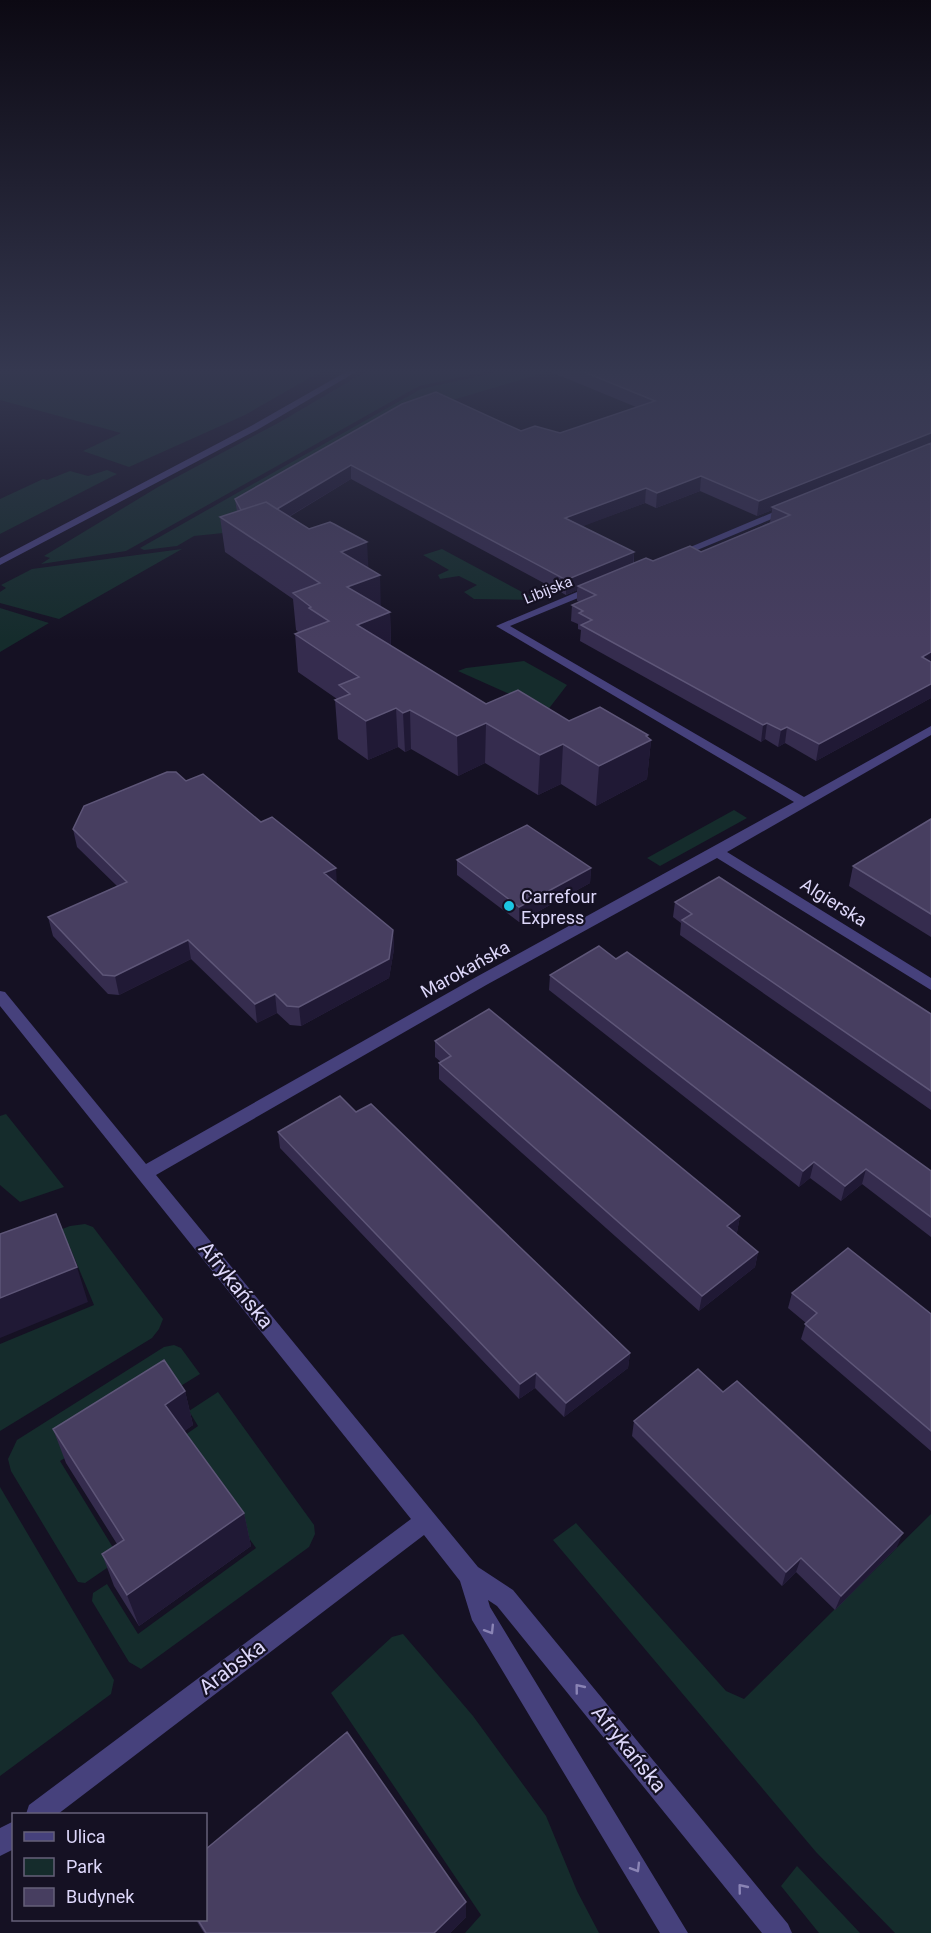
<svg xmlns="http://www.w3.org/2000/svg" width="931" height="1933" viewBox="0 0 931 1933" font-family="Roboto,sans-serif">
	<rect width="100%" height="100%" fill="#151123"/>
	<path fill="#152c2c" d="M0,369H325L245,415L129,467L83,451L121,433L0,400Z
		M370,369H499L419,386L126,551L41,564L50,558L44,556L158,487L280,422Z
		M511,369H557L412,412L243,531L194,536L177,546L144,550L140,548L421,389Z
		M107,470L117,474L0,534V499L43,479L47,480L70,471L88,476Z
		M182,549L59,619L0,603V592L6,588L1,585L32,569Z
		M442,549L537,600L474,599L464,592L477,585L459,576L440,579L438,575L449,570L423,555Z
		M0,608L49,623L0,652Z
		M524,661L567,685L547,711L458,671L466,668Z
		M734,810L747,818L660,866L647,858Z
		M6,1114L64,1187L20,1202L0,1185V1116Z
		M85,1224L93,1227L163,1319L159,1329L152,1338L0,1431V1344L94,1305L69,1245L23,1263L32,1241L70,1226Z
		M174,1345L181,1348L200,1374L60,1461L120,1559L85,1583L78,1582L11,1471L8,1459L17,1440L164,1347Z
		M218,1392L314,1525L315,1534L309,1547L141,1669L129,1662L92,1601L93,1593L107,1584L138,1634L256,1548L178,1440L198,1426L189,1411Z
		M0,1487L114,1680L111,1694L0,1776Z
		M931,1514V1933H895L816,1852L553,1540L576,1523L726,1691L744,1699Z
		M403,1634L473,1716L546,1816L577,1891L599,1933H465L481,1915L331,1693L392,1637Z
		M797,1866L860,1933H819L781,1886Z"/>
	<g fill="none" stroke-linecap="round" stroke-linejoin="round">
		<path fill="#46417c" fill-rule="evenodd" d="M351,369H361L257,430L0,565V558L251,426Z
			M788,506L793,509L791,511L678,558L669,556Z
			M596,584L600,585V589L510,626L804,797L931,726V735L727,852L931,978V990L717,858L488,984L156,1175L478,1567L513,1590L788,1924L792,1933H762L497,1606L488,1600L490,1607L688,1933H660L472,1620L460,1581L424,1535L58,1814H26L29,1805L411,1519L0,1006V991L5,992L146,1164L478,976L794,802L496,626Z
			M14,1821V1849L0,1856V1828Z"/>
	</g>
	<path fill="#352c4e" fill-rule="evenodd" d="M551,369H931V698L816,761L785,743L778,747L765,739L761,742L580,641L581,630L578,629V624L571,621L572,605L579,602L577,601V590L566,595L351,479L289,517L369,569L381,607L390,612L391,646L486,704L569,721L648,735V738L651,740L647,779L596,806L561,784L538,795L485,763L458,776L411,749L405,752L398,747L368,760L338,739L335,700L337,699L298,672L295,634L299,633L296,630L293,599L225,552L220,517L237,512L235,499L402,404L521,431L560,433L636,407L551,372ZM700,491L757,516L772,510L770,522H771L701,552L653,561L634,563V552L582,526L645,503L656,508Z
		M186,781L337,884L393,930L394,949L389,978L301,1026L290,1025L277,1013L257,1023L191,959L119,995L108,994L53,936L48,917L117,886L77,847L73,829Z
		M931,819V937L849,886L853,866Z
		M457,860L591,868L590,883L519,922L457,875Z
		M675,902L931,1014V1110L680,935L681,923L673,917Z
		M616,959L931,1171V1237L862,1184L841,1201L810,1178L799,1187L549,990L550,975Z
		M435,1041L740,1216L737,1232L736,1233L758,1252L755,1267L699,1311L439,1079V1063L441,1062L435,1057Z
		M356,1112L630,1353L628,1368L564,1417L535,1388L519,1399L280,1148L278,1132Z
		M792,1293L931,1314V1451L801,1339L806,1323L788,1308Z
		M185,1391L193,1425L184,1431L244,1513L251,1546L139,1626L114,1586L102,1554L117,1544L66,1463L53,1429Z
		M634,1421L897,1547L835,1610L796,1572L782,1586L632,1436Z
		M466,1917L450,1933H204L196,1920Z"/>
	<path fill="#201935" d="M931,433V446L772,507V510L757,516L759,501Z
		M351,465V479L253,538L248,526Z
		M701,476L700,491L656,508L657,493Z
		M646,488L645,503L565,533V518Z
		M367,542L369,578L341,552Z
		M634,552L633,567L578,586L577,590L566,595V580Z
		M380,575L381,612L347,587Z
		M390,612L391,650L357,625Z
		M931,652V666L922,657Z
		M931,684V698L816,761L819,744Z
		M396,708L398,747L368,760L366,721Z
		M410,710L411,749L405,752L403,713Z
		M486,723L485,763L458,776L457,736Z
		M767,723L765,739L761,742L763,725Z
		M787,727L785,743L778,747L781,730Z
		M648,735V741L651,740L647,779L596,806L599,766Z
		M563,744L561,784L538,795L540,755Z
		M336,868L337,886L324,873Z
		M591,868L590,883L519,922V907Z
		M393,930L394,949L389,978L301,1026L299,1007Z
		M188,940L191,959L119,995L115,976Z
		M275,994L277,1013L257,1023L255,1004Z
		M814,1162L810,1178L799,1187L803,1171Z
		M866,1169L862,1184L841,1201L845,1186Z
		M740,1216L737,1232L724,1242L727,1226Z
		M758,1252L755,1267L699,1311L702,1296Z
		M77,1267L88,1302L0,1338V1298Z
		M630,1353L628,1368L564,1417L566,1403Z
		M536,1373L535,1388L519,1399L520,1384Z
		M185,1391L193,1425L174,1439L165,1405Z
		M244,1513L251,1546L139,1626L127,1595Z
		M903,1533L897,1547L835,1610L841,1596Z
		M801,1558L796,1572L782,1586L786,1572Z
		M466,1902V1917L450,1933H434Z"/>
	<path fill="#473e60" stroke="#5e5678" stroke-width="1.5" d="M577,369H931V433L759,501L701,476L657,493L646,488L565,518L634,552L566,580L351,465L277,509L266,502L241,510L235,499L402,404L436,392L521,431L535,426L560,433L655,401Z
		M931,443V652L922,657L931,662V684L819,744L787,727L781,730L767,723L763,725L581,625L592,620L579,613L583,611L572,605L596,595L578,586L646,558L653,561L690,546L701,552L790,515L772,507Z
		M266,502L309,529L330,522L334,524L367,542L341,552L380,575L347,587L390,612L357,625L486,704L518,690L569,721L600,707L648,735L646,736L651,740L599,766L563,744L540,755L486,723L457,736L410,710L403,713L396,708L366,721L335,700L350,694L339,685L359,677L295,634L329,621L309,608L311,607L293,593L320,583L220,517Z
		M167,772H176L186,781L203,774L261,822L272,817L336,868L324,873L393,930L389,959L299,1007L287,1006L275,994L255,1004L188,940L115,976L103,975L48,917L127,882L73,829L84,806Z
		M931,819V914L853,866Z
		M527,825L591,868L519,907L457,860Z
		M719,877L931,1014V1091L682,920L692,914L675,902Z
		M599,946L616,959L627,952L931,1171V1217L866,1169L845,1186L814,1162L803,1171L550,975Z
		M489,1009L740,1216L727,1226L758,1252L702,1296L439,1063L451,1056L435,1041Z
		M340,1096L356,1112L371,1104L630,1353L566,1403L536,1373L520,1384L278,1132Z
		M56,1214L77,1267L0,1298V1234Z
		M848,1248L931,1314V1431L805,1324L817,1313L792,1293Z
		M164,1360L185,1391L165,1405L244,1513L127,1595L102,1554L124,1540L53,1429Z
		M698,1369L723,1392L737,1381L903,1533L841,1596L801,1558L786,1572L634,1421Z
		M347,1732L466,1902L434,1933H206L198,1920H206V1849Z"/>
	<defs><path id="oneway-chevron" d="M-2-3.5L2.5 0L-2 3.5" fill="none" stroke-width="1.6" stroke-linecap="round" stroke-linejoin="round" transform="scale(1.5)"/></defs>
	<g stroke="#8a84b5">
		<use href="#oneway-chevron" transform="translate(490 1630) rotate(58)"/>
		<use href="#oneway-chevron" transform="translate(579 1688) rotate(-129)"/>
		<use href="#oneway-chevron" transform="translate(636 1868) rotate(59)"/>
		<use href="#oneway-chevron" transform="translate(742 1888) rotate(-129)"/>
	</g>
	<linearGradient id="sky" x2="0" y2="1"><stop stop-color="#0c0913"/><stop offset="0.58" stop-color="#353850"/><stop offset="1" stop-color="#353850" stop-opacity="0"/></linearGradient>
	<rect width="931" height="640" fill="url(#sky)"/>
	<circle fill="#1bc6e3" stroke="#151123" stroke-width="2" cx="509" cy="906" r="6"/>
	<g text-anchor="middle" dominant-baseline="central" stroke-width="4.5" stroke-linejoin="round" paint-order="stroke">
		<g font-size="15" fill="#ddd7fa" stroke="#151123">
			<text transform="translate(548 590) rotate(-22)">Libijska</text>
		</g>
		<g font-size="18" fill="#ddd7fa" stroke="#151123" text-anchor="start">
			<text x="521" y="896">Carrefour<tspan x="521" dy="21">Express</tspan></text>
		</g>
		<g font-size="18" fill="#ddd7fa" stroke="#151123">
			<text transform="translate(834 902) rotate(32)">Algierska</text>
			<text transform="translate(465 969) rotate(-29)">Marokańska</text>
		</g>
		<g font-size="21" fill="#ddd7fa" stroke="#151123">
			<text transform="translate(236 1285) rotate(51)">Afrykańska</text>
			<text transform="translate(232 1667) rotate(-37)">Arabska</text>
			<text transform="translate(629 1749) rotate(51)">Afrykańska</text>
		</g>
	</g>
	<rect x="12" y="1813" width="195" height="108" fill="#151123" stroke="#656079" stroke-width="1.5"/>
	<rect x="24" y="1832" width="30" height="9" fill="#46417c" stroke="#656079" stroke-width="1.5"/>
	<text x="66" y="1843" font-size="18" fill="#ddd7fa">Ulica</text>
	<rect x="24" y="1858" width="30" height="18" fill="#152c2c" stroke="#656079" stroke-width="1.5"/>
	<text x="66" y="1873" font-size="18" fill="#ddd7fa">Park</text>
	<rect x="24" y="1888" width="30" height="18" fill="#473e60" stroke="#656079" stroke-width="1.5"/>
	<text x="66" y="1903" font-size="18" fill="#ddd7fa">Budynek</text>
</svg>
